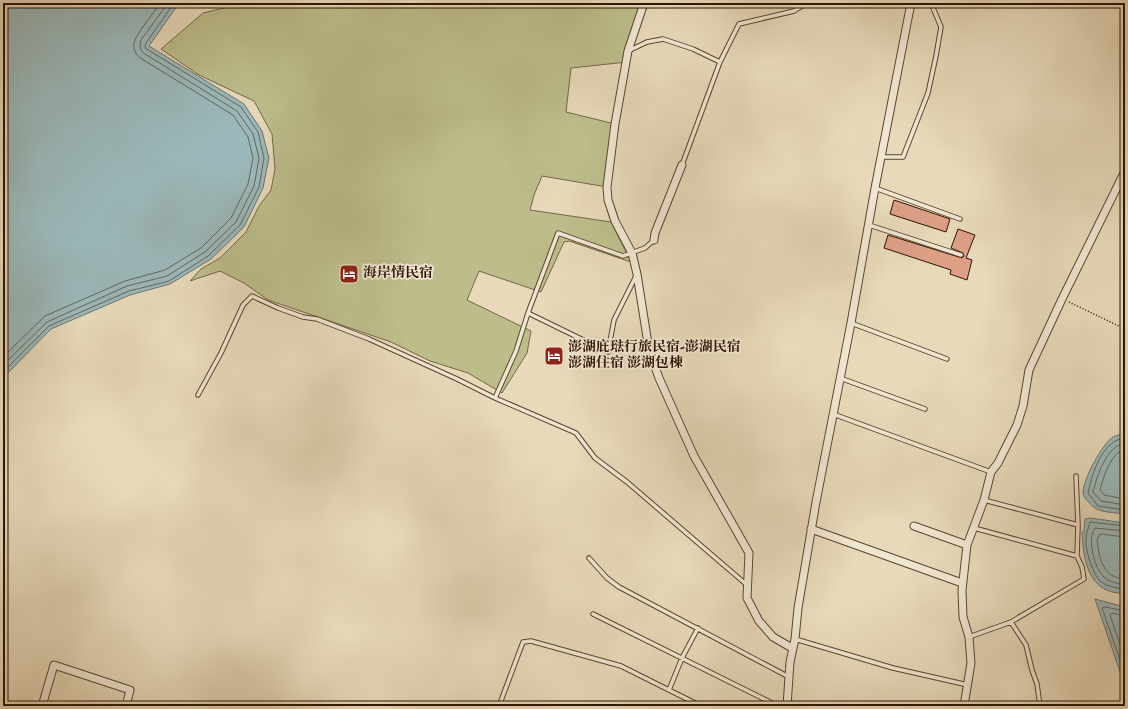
<svg xmlns="http://www.w3.org/2000/svg" width="1128" height="709" viewBox="0 0 1128 709" font-family="'Sorts Mill Goudy','Noto Serif TC',serif">
	<rect width="100%" height="100%" fill="#e7d9ba"/>
	<filter id="stains"><feTurbulence type="fractalNoise" baseFrequency=".005" numOctaves="4"/><feColorMatrix values="0 0 0 0 .2 0 0 0 0 .09 0 0 0 0 .02 0 0 0 .5 -.17"/></filter>
	<radialGradient id="worn" r=".72"><stop offset=".6" stop-color="#630" stop-opacity="0"/><stop offset="1" stop-color="#630" stop-opacity=".3"/></radialGradient>
	<path fill="#bcbd8b" stroke="#746846" d="M245,3H645L627,62L571,68L566,112L615,124L607,187L542,176L534,195L530,210L611,222L631,262L569,241L564,242L541,292L479,271L467,300L531,331L527,353L502,393L468,373L430,361L391,342L268,300L244,283L220,271L190,281L201,269L220,258L246,232L259,206L271,190L275,169L272,134L254,101L199,75L161,49L203,13Z"/>
	<path fill="#9bb8ba" stroke="#6f7670" d="M3,3H179L149,46L244,104L262,131L269,158L263,188L244,227L211,259L170,284L130,295L51,329L3,378Z
		M1121,434H1125V514C1118,513 1099,512 1095,508C1092,506 1084,498 1083,494C1082,481 1102,444 1113,437C1115,436 1119,435 1121,434Z
		M1090,518L1125,523V594C1120,593 1114,593 1109,591C1086,583 1083,553 1082,532L1084,531L1085,519Z
		M1095,599L1125,607V686Z"/>
	<g fill="none" stroke-linecap="round" stroke-linejoin="round">
		<path stroke="#64665d" stroke-width="1" d="M3,357L45,316L125,281L165,270L201,248L231,218L248,184L253,158L248,137L233,115L142,59C136,55 133,50 134,43C136,34 154,12 161,3
			M3,365L47,322L127,286L167,276L205,252L236,222L254,186L259,158L253,134L237,111L145,54C140,51 139,46 141,40L168,3
			M3,372L49,326L129,291L169,281L208,256L240,225L259,187L264,158L258,132L241,107L145,48L146,43L174,3
			M1125,438C1102,440 1092,474 1088,493L1098,506L1125,510
			M1125,443C1106,446 1097,476 1093,492L1101,501L1125,505
			M1125,449C1111,452 1103,478 1100,490L1104,495L1125,499
			M1125,526L1090,522L1086,536V546L1089,559L1095,574L1099,580L1106,585L1125,590
			M1125,531L1095,528C1087,539 1094,568 1104,577C1111,583 1117,583 1125,585
			M1125,537L1100,534L1097,539C1098,551 1101,570 1113,576C1116,578 1121,578 1125,579
			M1125,611L1105,607L1102,608L1125,674
			M1125,616L1112,613L1110,615L1125,659"/>
	</g>
	<path fill="#dda087" stroke="#2d1300" d="M894,200L950,219L946,232L890,214Z
		M958,229L975,235L966,258L972,260L967,280L950,274L951,270L884,248L888,235L962,258L964,256L963,253L951,248Z"/>
	<g fill="none" stroke-linecap="round" stroke-linejoin="round">
		<g stroke="#5c442e" stroke-width="5.5">
			<path id="lane" d="M628,51L647,42L663,39L693,49L720,62L739,24L794,11L807,3
				M882,157H903L928,93L936,56L941,27L931,3
				M682,165L720,62
				M875,188L960,219
				M869,225L961,255
				M528,313L608,352L614,320L636,276
				M851,323L947,359
				M840,378L925,409
				M198,395L221,353L243,305L252,296L278,308L303,317L317,319L369,339L457,379L495,398L576,433L595,458L627,482L747,585
				M495,398L516,351L528,313L558,233L623,256L645,248L654,240
				M833,414L991,472
				M984,500L1078,525
				M974,528L1077,556
				M589,558L607,578L619,587L789,677
				M593,614L778,706
				M1011,622L1026,645L1032,670L1037,684L1040,706
				M969,637L1011,622L1084,579L1082,567L1077,556L1078,525L1076,476
				M795,639L893,668L968,685
				M669,690L682,658L698,628
				M499,706L523,642L531,641L621,666L701,706"/>
		</g>
		<g stroke="#5c442e" stroke-width="9">
			<path id="street" d="M644,3L628,51L615,124L607,187L608,200L615,221L632,253L637,274L649,350L659,378L694,456L749,553L747,598L759,621L773,637L792,648
				M654,240L655,233L682,165
				M914,526L967,545
				M811,529L962,583
				M42,706L54,665L130,690L126,706
				M787,706L790,662L795,639L798,608L816,502L851,323L875,188L911,3
				M964,706L971,663L969,637L963,617L962,590L967,545L984,500L991,472L998,463L1017,425L1023,406L1029,370L1062,299L1125,171"/>
		</g>
		<path stroke="#2d1300" stroke-width="1.5" stroke-dasharray="1 2" stroke-linecap="butt" d="M1069,302L1125,329"/>
		<use href="#lane" stroke="#efe6d2" stroke-width="3.5"/>
		<use href="#street" stroke="#efe6d2" stroke-width="7"/>
	</g>
	<defs>
		<g id="hotel-square" transform="scale(1)"><rect x="-9" y="-9" width="18" height="18" rx="4" fill="#8f2418" stroke="#efe6d2"/><path d="M-6-4.5h1.5V1H6V5H4.5V3h-9V5H-6ZM-4 0a1.8 1.8 0 1 1 3.6 0ZM.5 0V-2.5h3Q6-2.5 6 0Z" fill="#fff"/></g>
	</defs>
	<g fill-rule="evenodd">
		<use href="#hotel-square" x="349" y="274"/>
		<use href="#hotel-square" x="554" y="356"/>
	</g>
	<g text-anchor="middle" dominant-baseline="central" stroke-width="3.5" stroke-linejoin="round" paint-order="stroke">
		<g font-size="14" font-weight="bold" fill="#2d1300" stroke="#efe6d2" text-anchor="start">
			<text x="363" y="274">海岸情民宿</text>
			<text x="568" y="348">澎湖庇琺行旅民宿-澎湖民宿<tspan x="568" dy="16">澎湖住宿 澎湖包棟</tspan></text>
		</g>
	</g>
	<rect width="1128" height="709" fill="none" stroke="#e7d9ba" stroke-width="16"/>
	<rect x="4" y="4" width="1120" height="701" fill="none" stroke="#2d1300" stroke-width="2"/>
	<rect x="8" y="8" width="1112" height="693" fill="none" stroke="#2d1300"/>
	<rect width="100%" height="100%" filter="url(#stains)"/>
	<rect width="100%" height="100%" fill="url(#worn)"/>
</svg>
